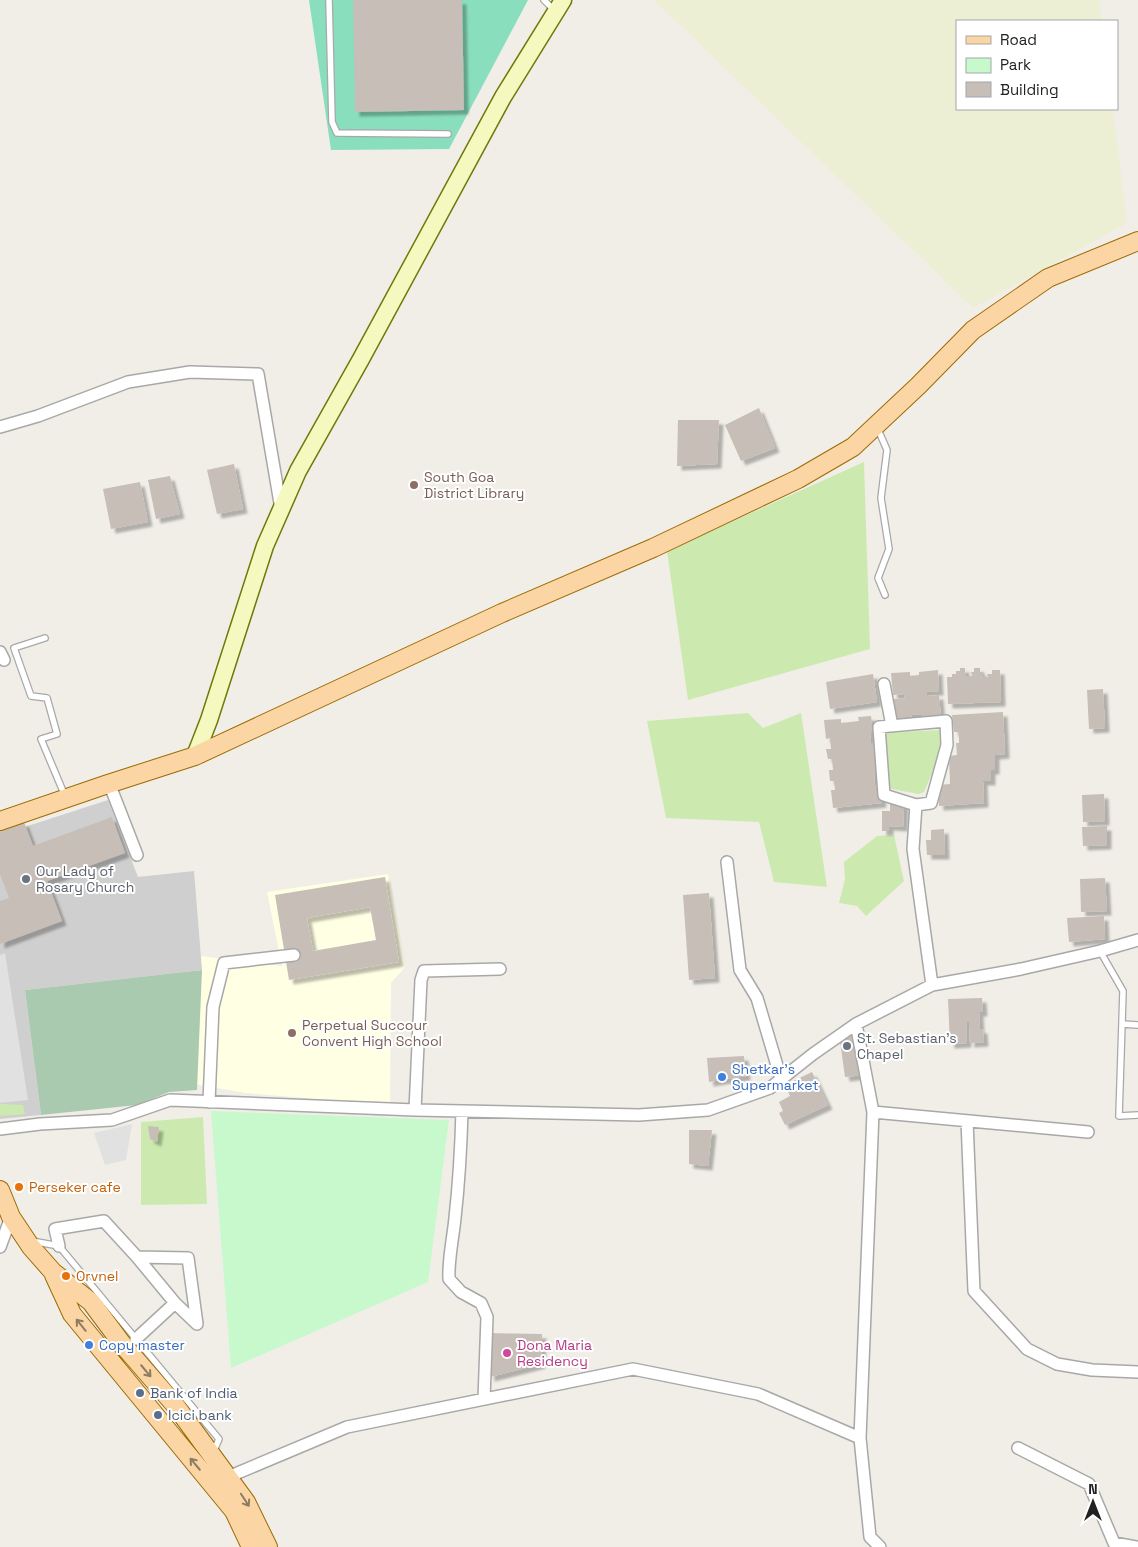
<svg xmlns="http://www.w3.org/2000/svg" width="1138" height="1547" viewBox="0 0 1138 1547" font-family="'Space Grotesk',sans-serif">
	<defs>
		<filter id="shadow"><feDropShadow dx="4.5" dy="4.5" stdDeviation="1" flood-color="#0004"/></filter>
	</defs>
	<rect width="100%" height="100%" fill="#f1eee8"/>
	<path fill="#ffffe4" d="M388,874L405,967L391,983L390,1105L246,1093L194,1084L192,955L282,966L267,892Z"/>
	<path fill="#cfcfcf" d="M108,800L138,877L194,871L202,970L25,990L41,1115L0,1119V835Z"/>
	<path fill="#edefd4" d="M654,0H1099L1102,21H957V109H1113L1127,223L973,308Z"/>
	<path fill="#cceab0" d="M864,462L870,649L688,700L667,551Z
		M748,713L763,728L801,713L827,887L774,882L759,822L666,818L647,721Z
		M940,730L944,745L924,792L919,794L886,788L884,733Z
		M894,835L904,881L866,916L857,906L839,903L845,879L844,862L877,836Z
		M0,1104L23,1105L25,1114L2,1116L0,1115Z
		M203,1117L207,1204L141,1205V1122Z"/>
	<path fill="#aacaaf" d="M202,970L197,1090L169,1092L137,1105L41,1115L25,990Z"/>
	<path fill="#c7f9cc" d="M211,1111L449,1120L428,1282L231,1368Z"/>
	<path fill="#88debd" d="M309,0H528L449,149L331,150Z"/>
	<path fill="#e1e1e1" d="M5,953L28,1100L0,1103V955Z
		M132,1124L126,1160L105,1165L94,1133Z"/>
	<path fill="#c6beb7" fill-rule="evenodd" filter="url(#shadow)" d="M353,0H462L464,110L355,112Z
		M759,408L775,448L741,461L725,425Z
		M678,420H719L717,464L677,466Z
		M234,464L243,509L217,514L207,470Z
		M170,476L180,514L156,519L148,480Z
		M140,482L148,522L111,529L103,489Z
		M960,668H965V676H972L971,672H974V668H980V672H983V677H988L987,674H992V670H1000L1001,702L948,704L947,677H952V674H956V671H960Z
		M938,670L939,691L926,692L927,696L939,695L941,718L923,719L922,714L911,715L912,720L895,721L893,699L905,698L904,694L893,695L891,673L910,672V676L919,675V672Z
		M873,674L877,702L830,709L826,682Z
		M1103,689L1105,728L1089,729L1087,690Z
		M1003,712L1005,754L995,755V770H991V781H983L984,803L939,806L938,785L950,784L949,756L957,755L956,743H959V732H954L952,715Z
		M871,716L873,733H870L871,743H875L876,753H874L878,774L874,775L875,786L880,785L882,803L833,808L831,790H835L834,781H830L829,770H833L832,759H828L826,749H831L830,738L826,739L824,720L841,719V723L859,721L858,717Z
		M1104,794L1105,821L1083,822L1082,795Z
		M890,803H904L903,827L889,826V831H882V811H890Z
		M112,817L125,853L47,881L62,921L0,944V901L9,898L0,874V830L24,822L33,846Z
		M1107,826V845L1083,846L1082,827Z
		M944,829L945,855H927L926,840H931V830Z
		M385,877L399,962L289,980L275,895ZM370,907L376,940L313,951L307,918Z
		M1105,878L1107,911L1081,912L1080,879Z
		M709,893L715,978L689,980L683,895Z
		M1104,916L1105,939L1069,942L1067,918Z
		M982,998L983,1012H979L980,1029H983L984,1042L970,1043L969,1022H966L967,1043L950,1044L948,999Z
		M847,1035L857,1037L864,1075L845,1077L840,1041Z
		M744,1056L746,1076L709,1082L707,1058Z
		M812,1072L828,1105L785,1125L779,1113L783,1111L779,1102L790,1096L785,1085Z
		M148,1126L159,1127L157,1142L150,1139Z
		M689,1130H712L708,1166L689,1164Z
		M487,1333L542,1334L541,1364L490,1377Z"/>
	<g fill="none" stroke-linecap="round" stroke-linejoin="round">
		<g stroke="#a8a8a8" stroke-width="8">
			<path id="lane" d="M329,0L332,122L337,133L448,134
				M544,0L555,11
				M877,427L887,450L881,498L889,549L878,578L885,595
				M45,638L14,648L31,696L47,698L57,734L41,739L65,796
				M1100,951L1123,991L1119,1116L1138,1115
				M1122,1024L1138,1025
				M32,1241L59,1246L219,1439L213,1453"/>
		</g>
		<g stroke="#a8a8a8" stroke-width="14">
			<path id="street" d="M0,427L38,416L128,382L190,372L258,374L281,509
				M0,652L4,660
				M884,684L892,726
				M109,783L137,855
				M916,805L931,803L947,745L946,721L879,727L884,795L916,805L913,849L932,985
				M727,862L740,970L757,998L781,1079
				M856,1024L873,1112L860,1438L870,1537L880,1547
				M209,1102L213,1007L224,963L294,955
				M415,1110L421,980L424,971L500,969
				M462,1111C461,1147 459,1182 455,1218C453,1239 448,1259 449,1279L461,1292L481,1303L487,1317L484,1399
				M873,1112L1088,1132
				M967,1121L974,1291L1027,1349L1057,1364L1092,1370L1138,1372
				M0,1129L40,1124L112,1120L170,1100L415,1110L639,1115L708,1110L770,1088L813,1054L856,1024L932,985L1021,969L1100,951L1138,940
				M59,1246L55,1229L104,1221L137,1257
				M0,1247L11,1217
				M136,1339L175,1303L137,1257L188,1258L197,1324L175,1303
				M1018,1448L1089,1484L1114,1543L1136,1547
				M228,1477L347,1427L633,1369L758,1394L860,1438"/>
		</g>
		<g stroke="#6d7a07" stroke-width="19">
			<path id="secondary" d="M195,756L209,720L265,546L298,471L361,359L503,97L563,0"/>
		</g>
		<g stroke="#9c6a02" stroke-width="20">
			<path id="primary" d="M0,821L105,785L195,756L502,613L653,548L798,479L853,447L918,386L973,330L1048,278L1138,241
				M0,1190L11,1217L31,1247L53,1272L91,1302L123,1345L175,1405L246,1502L268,1547
				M54,1275L72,1314L234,1511L251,1547"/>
		</g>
		<use href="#lane" stroke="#fff" stroke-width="5.5"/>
		<use href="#street" stroke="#fff" stroke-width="11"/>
		<use href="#secondary" stroke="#f6f9bf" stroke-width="16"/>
		<use href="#primary" stroke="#fbd6a4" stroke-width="18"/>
	</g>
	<defs><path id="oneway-shaft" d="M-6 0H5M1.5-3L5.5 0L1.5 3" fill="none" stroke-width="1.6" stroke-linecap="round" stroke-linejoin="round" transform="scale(1.25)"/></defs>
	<g stroke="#8e7c62">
		<use href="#oneway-shaft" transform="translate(81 1325) rotate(-129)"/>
		<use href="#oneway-shaft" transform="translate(146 1371) rotate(50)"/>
		<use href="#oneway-shaft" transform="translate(195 1464) rotate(-130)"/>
		<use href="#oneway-shaft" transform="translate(245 1500) rotate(57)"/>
	</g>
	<g fill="#8d6e63" stroke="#fff" stroke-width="2">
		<circle cx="414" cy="485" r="5"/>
		<circle cx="292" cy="1033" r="5"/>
	</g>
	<g fill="#6b7280" stroke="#fff" stroke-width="2">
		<circle cx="26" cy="879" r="5"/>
		<circle cx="847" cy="1046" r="5"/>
	</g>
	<g fill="#3f7fe0" stroke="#fff" stroke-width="2">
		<circle cx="722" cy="1077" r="5"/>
		<circle cx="89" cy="1345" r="5"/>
	</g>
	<g fill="#e8710a" stroke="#fff" stroke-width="2">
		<circle cx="19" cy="1187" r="5"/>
		<circle cx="66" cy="1276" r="5"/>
	</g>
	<circle fill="#d1479c" stroke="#fff" stroke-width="2" cx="507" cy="1353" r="5"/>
	<g fill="#5c6f8a" stroke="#fff" stroke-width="2">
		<circle cx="140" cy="1393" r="5"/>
		<circle cx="158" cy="1415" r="5"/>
	</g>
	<g text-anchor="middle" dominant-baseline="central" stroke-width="4" stroke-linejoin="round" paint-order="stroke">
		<g font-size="14" fill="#785e54" stroke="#fff" text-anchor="start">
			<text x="424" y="477">South Goa<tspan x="424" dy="16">District Library</tspan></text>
			<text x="302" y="1025">Perpetual Succour<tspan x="302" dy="16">Convent High School</tspan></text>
		</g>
		<g font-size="14" fill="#5b616d" stroke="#fff" text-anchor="start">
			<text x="36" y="871">Our Lady of<tspan x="36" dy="16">Rosary Church</tspan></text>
			<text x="857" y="1038">St. Sebastian's<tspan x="857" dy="16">Chapel</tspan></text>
		</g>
		<g font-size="14" fill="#366cbe" stroke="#fff" text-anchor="start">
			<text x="732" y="1069">Shetkar's<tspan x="732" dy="16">Supermarket</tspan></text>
			<text x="99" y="1345">Copy master</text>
		</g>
		<g font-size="14" fill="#c56008" stroke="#fff" text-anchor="start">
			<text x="29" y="1187">Perseker cafe</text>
			<text x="76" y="1276">Orvnel</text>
		</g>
		<g font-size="14" fill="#b23c85" stroke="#fff" text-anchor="start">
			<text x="517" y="1345">Dona Maria<tspan x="517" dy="16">Residency</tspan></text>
		</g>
		<g font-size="14" fill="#4e5e75" stroke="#fff" text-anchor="start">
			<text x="150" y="1393">Bank of India</text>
			<text x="168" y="1415">Icici bank</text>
		</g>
	</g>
	<rect x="956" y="20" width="162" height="90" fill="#ffffff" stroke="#a6a6a6"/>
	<rect x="966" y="36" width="25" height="8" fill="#fbd6a4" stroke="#a6a6a6"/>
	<text x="1000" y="45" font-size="15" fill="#212121">Road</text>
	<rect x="966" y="58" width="25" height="15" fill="#c7f9cc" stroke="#a6a6a6"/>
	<text x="1000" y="70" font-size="15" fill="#212121">Park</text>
	<rect x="966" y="82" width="25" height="15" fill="#c6beb7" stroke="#a6a6a6"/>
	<text x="1000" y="95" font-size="15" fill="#212121">Building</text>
	<g transform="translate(1093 1502)" stroke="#ffffff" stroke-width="4" paint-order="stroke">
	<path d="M0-4L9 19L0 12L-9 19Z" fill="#212121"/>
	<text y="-8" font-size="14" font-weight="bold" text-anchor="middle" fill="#212121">N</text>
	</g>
</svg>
